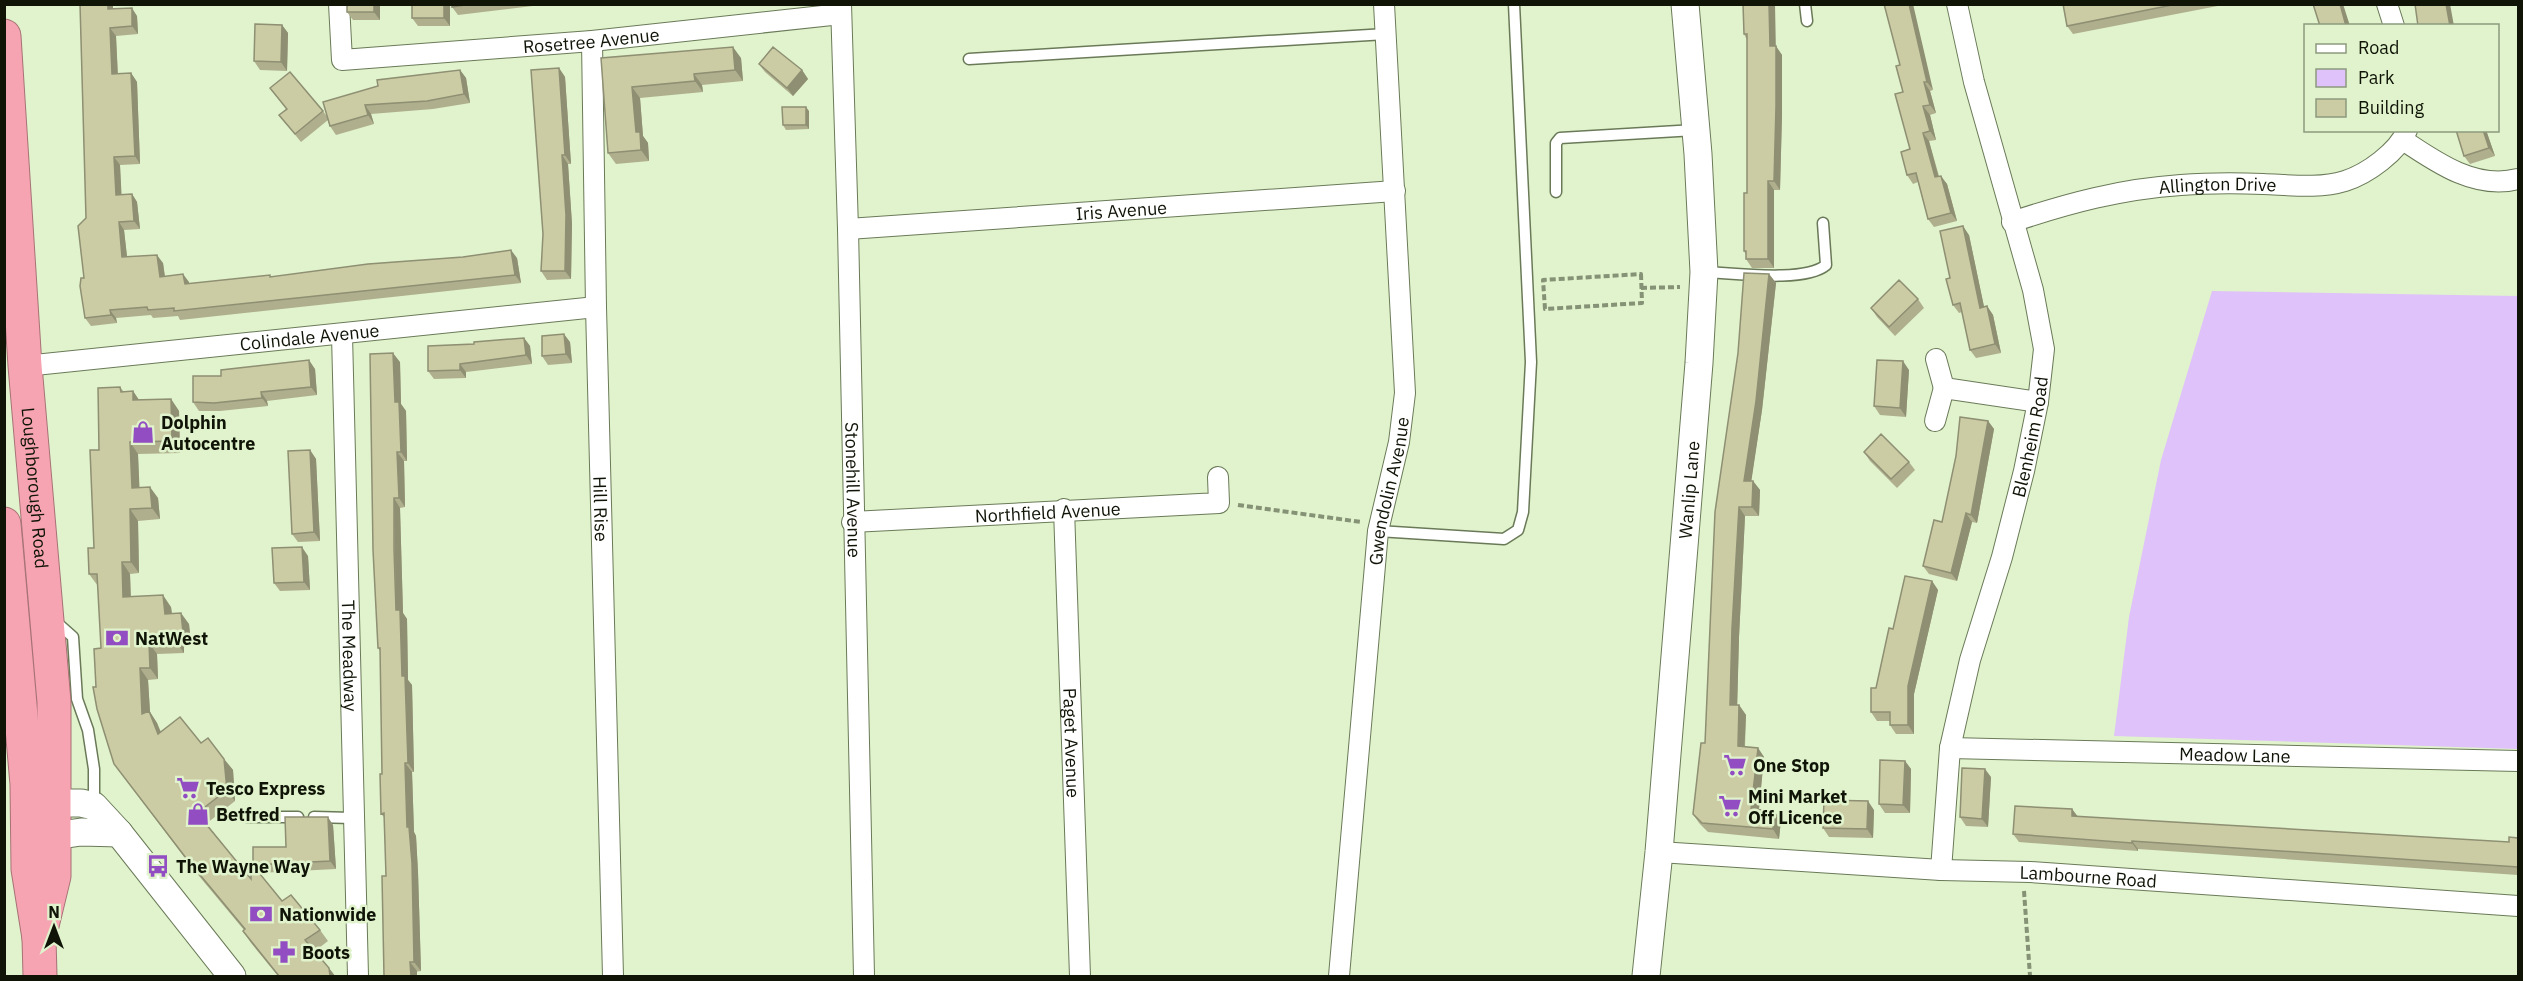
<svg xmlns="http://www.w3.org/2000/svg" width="2523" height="981" viewBox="0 0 2523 981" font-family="'IBM Plex Sans',sans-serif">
	<rect width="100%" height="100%" fill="#e0f3cc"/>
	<path fill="#dfc2f9" d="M2212,291L2518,296V749L2114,736L2129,617L2161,460Z"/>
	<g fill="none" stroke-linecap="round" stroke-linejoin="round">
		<g stroke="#6a7a58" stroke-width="13">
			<path id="lane" d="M1805,4L1807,21
				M969,59L1386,34
				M1556,192V143L1560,138L1695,130
				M1704,272C1733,273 1805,283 1826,265L1823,223
				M1378,531L1504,539L1518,530L1523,512L1531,362L1514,4
				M55,621L73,637L77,699L88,730L94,769V804
				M247,817H298
				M314,817L352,818"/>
		</g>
		<g stroke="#6a7a58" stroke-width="22">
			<g id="street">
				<path id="s1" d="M339,4L342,60L592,41L841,14"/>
				<path id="s2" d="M841,4L848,229L864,976"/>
				<path d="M2387,4L2394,26"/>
				<path id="s3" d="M592,41L596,307L613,976"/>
				<path d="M2403,140C2437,163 2476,190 2518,179"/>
				<path id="s4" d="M2012,222C2069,203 2121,189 2181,185C2208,183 2236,183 2263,184C2290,185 2319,189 2345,181C2367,174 2398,152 2407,130"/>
				<path id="s5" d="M848,229L1395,191"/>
				<path id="s6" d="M342,335L358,976"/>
				<path d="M1936,359L1944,388L2038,402"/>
				<path id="s7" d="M25,366L596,307"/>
				<path d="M1935,421L1944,388"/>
				<path id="s8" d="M1064,509L1080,976"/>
				<path id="s9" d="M852,522L1219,503L1218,477"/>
				<path id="s10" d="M1950,748L2518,761"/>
				<path id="s11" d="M1659,852L1941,870L2030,872L2518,906"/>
				<path id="s12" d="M1941,870L1950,748L1970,660L2002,557L2024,471L2038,402L2044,349L2033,290L1974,82L1957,4"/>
				<path id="s13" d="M1339,976L1378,531L1399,442L1405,393L1384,4"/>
			</g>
		</g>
		<g stroke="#6a7a58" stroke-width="29">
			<g id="secondary">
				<path d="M33,803H81L94,806L119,833L232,976"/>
				<path d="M34,836H54L81,832L119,833"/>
				<path id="s14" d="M1646,976L1659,852L1699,363L1704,272L1698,154L1685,4"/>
			</g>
		</g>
		<g stroke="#a67276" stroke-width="35">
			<g id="highway">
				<path id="s15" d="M4,36L25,366L54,702V876L39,938"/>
				<path d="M4,524L27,784L28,869L39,938L40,976"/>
			</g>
		</g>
		<path stroke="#859276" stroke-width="4" stroke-dasharray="6 3" stroke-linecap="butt" d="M1641,274L1642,303L1545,309L1543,280Z
			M1641,288L1680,287
			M1238,505L1361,522
			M2024,891L2030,976"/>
		<use href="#lane" stroke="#fff" stroke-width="10"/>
		<use href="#street" stroke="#fff" stroke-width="20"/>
		<use href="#secondary" stroke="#fff" stroke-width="27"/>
		<use href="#highway" stroke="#f7a4b2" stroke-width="33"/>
	</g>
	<path fill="#afaf8d" d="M80,4L113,8L137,16L138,34L116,36L118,74L131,73L137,82L140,164L120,165L121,195L132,194L137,202L140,229L124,230L127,257L163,263L165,277L189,282V284L517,258L521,283L180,320L178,316L153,318L151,315L116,318L117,323L91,326L85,318L84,278L86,218Z
		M380,4V20H353L347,12Z
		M450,4V26H418L412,18Z
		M452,4H549L458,15L452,7Z
		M1743,4L1782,55V115L1780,190H1774V268H1752L1746,259V255L1744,251L1747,193V40L1744,34Z
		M1884,4L1933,90L1930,91L1936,113L1930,115L1936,140L1929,141L1939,176L1947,184L1957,221L1934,227L1928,219L1918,182L1913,184L1907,175L1910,149L1900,65Z
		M2063,4H2228L2073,34L2067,26Z
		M282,25L288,33L287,71L260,70L254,61Z
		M601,58H741L743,81L702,85L703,92L640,98L643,136L648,143L649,161L616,164L608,153Z
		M759,64L802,70L808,79L793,96L765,72Z
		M559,68L565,77L571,164H568L572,224L571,279L547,280L541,271Z
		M460,70L466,78L470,103L433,109L371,114L374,124L336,135L330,126L328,120L301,142L279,115L286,109L270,88L323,111L328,118Z
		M809,111V129L786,130L783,125Z
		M2453,130H2486L2495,156L2470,164L2464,156L2456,131Z
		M1969,235L1984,307L1987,306L1993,315L2001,353L1976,358L1970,350L1962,312L1959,313L1953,305L1950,278Z
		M1769,274L1776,283L1762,410L1751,481H1753L1760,490L1759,516H1745L1739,637L1737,705H1739L1746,715L1745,747L1758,748L1764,757L1759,810L1774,811L1781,820L1779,839L1708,832L1699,823L1693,814L1705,743Z
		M1918,299L1924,308L1895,336L1877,317L1871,308Z
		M524,338L530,346L532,364L466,372V378L434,379L428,371L474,344Z
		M570,342L572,363L548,365L542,356Z
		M400,362L401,404L406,411L407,461H404L405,507L400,508L403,613L407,619L408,680L412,685L414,772H412L414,832L416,836L418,872L421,971L384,976L386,876L385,818L381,814L382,774L380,651L378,648Z
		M315,369L317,395L267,401L268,406L220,411H199L193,402L221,376Z
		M1909,370L1906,417L1880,415L1874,406Z
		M120,387L124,392L133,391L139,400L171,399L179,411L180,453L138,454L139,487L158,498L160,519L138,521L139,573L130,574L131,597L171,607L172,613L189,624L191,644L184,643V653L157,654L158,679L148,680L150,712L157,723L161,732L201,743L224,759L233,770L235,801L206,824L251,879L253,865L286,847L333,825L336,869L259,873L282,901L320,930L328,941L315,951L335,976H278L251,943L243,931L244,930L194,870L114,764L96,687L101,648L98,586L89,574L94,548L99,450Z
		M1988,421L1994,429L1977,523L1972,522L1957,581L1929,574L1923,566Z
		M310,450L316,459L320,541L298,542L292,534Z
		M1864,452L1909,462L1915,470L1897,488L1870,461Z
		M308,556L310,590L280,591L274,583Z
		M1932,581L1938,590L1914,694V734H1896L1890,725V721H1877L1871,712L1876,688L1893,629Z
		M1905,761L1911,769L1910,813H1885L1879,804Z
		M1991,777L1988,827L1966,826L1960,817Z
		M2072,809L2078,817L2509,842L2518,838V875L2138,849V851L2019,842L2013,834Z
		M1874,810L1873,838L1829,837L1823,828Z"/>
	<path fill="#8e8f73" d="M108,4H113V17L108,9Z
		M374,4H380V20L374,12Z
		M444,4H450V26L444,18Z
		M1769,4H1775L1776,55L1770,46Z
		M1909,4H1913L1933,90L1927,82Z
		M2340,4H2343L2350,26H2346Z
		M2446,4H2450L2454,26H2450Z
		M132,8L137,16L138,34L132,26Z
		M282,25L288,33L287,71L281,62Z
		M110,28L116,36L118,82L112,74Z
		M1776,46L1782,55V115L1780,190L1774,181Z
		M733,47L741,58L743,81L735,70Z
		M559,68L565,77L571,164L565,155Z
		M460,70L466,78L470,103L464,94Z
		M802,70L808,79L793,96L787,88Z
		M131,73L137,82L140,164L135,156Z
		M694,74L702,85L703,92L695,81Z
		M1924,82L1930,91L1936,113L1930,105Z
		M632,87L640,98L643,136L648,143L649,161L641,150L636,132Z
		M365,105L371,114L374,124L368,115Z
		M1923,106L1930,115L1936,140L1930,131Z
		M806,107L809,111V129L806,125Z
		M2483,130H2486L2495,156L2489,148Z
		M1923,133L1929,141L1941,186L1935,177Z
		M562,155L568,164L572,224L571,279L565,271Z
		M114,157L120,165L122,203L116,195Z
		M1941,176L1947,184L1957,221L1951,213Z
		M1768,181L1774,190V268L1768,259Z
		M132,194L137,202L140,229L134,221Z
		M119,222L124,230L128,265L122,257Z
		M1963,226L1969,235L1986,316L1980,308Z
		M511,250L517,258L521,283L515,275Z
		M157,255L163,263L166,285L160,277Z
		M183,274L189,282L190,292L185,284Z
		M1769,274L1776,283L1762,410L1750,490L1744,481Z
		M1987,306L1993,315L2001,353L1995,344Z
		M110,310L116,318L117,323L111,315Z
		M564,334L570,342L572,363L566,354Z
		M524,338L530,346L532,364L526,355Z
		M393,353L400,362L401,404L406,411L407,461L401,452L395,402Z
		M309,360L315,369L317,395L311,387Z
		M1903,361L1909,370L1906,417L1900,408Z
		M460,364L466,372V378L460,370Z
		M133,391L141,403L133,400Z
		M261,392L267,401L268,406L262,398Z
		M171,399L179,411L180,453L172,441Z
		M1988,421L1994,429L1977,523L1971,515Z
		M130,442L138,454L140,499L132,488Z
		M310,450L316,459L320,541L314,532Z
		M397,452L404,461L405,507L399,498Z
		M1753,481L1760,490L1759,516L1752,507Z
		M150,487L158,498L160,519L152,508Z
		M394,498L400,508L403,613L407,619L408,680L412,685L414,772L408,763L396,610Z
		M1739,507L1745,516L1739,637L1737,714L1730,705L1732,628Z
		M130,509L138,521L139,573L131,562Z
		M1966,513L1972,522L1957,581L1951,573Z
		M302,547L308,556L310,590L304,582Z
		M122,562L130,574L131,608L123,597Z
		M1932,581L1938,590L1914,694V734L1908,725V686Z
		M163,595L171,607L173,625L165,614Z
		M181,613L189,624L191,644L183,632Z
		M176,632L184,643V653L176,642Z
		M149,643L157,654L158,679L150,668Z
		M140,668L148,680L150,712L157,723L166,746L142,714Z
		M1739,705L1746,715L1744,755L1738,746Z
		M1758,748L1764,757L1758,818L1751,809Z
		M224,759L233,770L235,801L227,790Z
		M1905,761L1911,769L1910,813L1903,805Z
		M405,763L412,772L414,832L416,836L418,872L421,971L414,962L407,827Z
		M1985,769L1991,777L1988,827L1982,819Z
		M1868,801L1874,810L1873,838L1867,829Z
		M2072,809L2078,817L2072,816Z
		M1774,811L1781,820L1779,839L1773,829Z
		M328,817L333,825L336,869L330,861Z
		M2132,841L2138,849V851L2132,843Z
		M410,962L417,971V976H411Z
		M329,968L335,976H330Z"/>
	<path fill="#cbcca4" stroke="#8e8f73" stroke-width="1.5" d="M80,4H108V9L132,8V26L110,28L112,74L131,73L135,156L114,157L116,195L132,194L134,221L119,222L122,257L157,255L160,277L183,274L185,284L270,275V277L368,264L463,257L511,250L515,275L174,311V308L148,310L147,307L110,310L111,315L85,318L80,286L81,278H84L78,226L86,218Z
		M347,4H374V12H347Z
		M412,4H444V18H412Z
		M452,4H471L452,7Z
		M1743,4H1769L1770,46H1776V106L1774,181H1768V259H1746V251H1744V193H1747V34H1744Z
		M1884,4H1909L1927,82H1924L1930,105L1923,106L1930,131L1923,133L1935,177L1941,176L1951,213L1928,219L1916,173L1907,175L1901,152L1910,149L1895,94L1903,92L1896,66L1900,65Z
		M2063,4H2177L2067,26Z
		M2313,4H2340L2346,26H2320Z
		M2415,4H2446L2450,26H2418Z
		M255,24L282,25L281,62L254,61Z
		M733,47L735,70L694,74L695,81L632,87L636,132H640L641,150L608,153L601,58Z
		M773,47L802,70L787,88L759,64Z
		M559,68L565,155H562L566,215L565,271H541L543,234L531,70Z
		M460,70L464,94L427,101L365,105L368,115L330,126L323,102L378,86L377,80Z
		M290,72L323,111L295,134L279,115L287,109L270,88Z
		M782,107H806V125H783Z
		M2456,130H2483L2489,148L2464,156Z
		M1963,226L1980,308L1987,306L1995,344L1970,350L1960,303L1953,305L1946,279L1950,278L1940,231Z
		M1744,273L1769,274L1756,401L1744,481H1753L1752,507H1739L1732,628L1730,705H1739L1738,746L1758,748L1751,809L1774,811L1773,829L1702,823L1693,814L1701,743H1705L1715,512L1738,353Z
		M1899,280L1918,299L1889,327L1871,308Z
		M564,334L566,354L542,356V336Z
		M524,338L526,355L460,364V370L428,371V346L474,344V342Z
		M393,353L395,402H399L401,452H397L399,498H394V549L396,610H400L402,676H405L408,763H405L407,827H409L412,863L414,962H410L411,976H384L382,876H386L384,813L381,814L380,774H382L380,648H378L373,550L370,354Z
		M309,360L311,387L261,392L262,398L214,403L193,402V376H221V370Z
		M1877,360L1903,361L1900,408L1874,406Z
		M120,387L121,392L133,391V400L171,399L172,441L130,442L132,488L150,487L152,508L130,509L131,562H122L123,597L163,595L165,614L181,613L183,632H176V642L149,643L150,668H140L142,714L149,711L158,734L180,717L201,743L208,738L224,759L227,790L197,813L251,879V863L282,901L291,895L320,930L305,940L329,968L330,976H279L243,931L245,929L186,858L114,764L97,709L93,687H96L94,649L101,648L97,574H89L88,548H94L90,450H99L98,388Z
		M1960,417L1988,421L1971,515L1966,513L1951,573L1923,566L1934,520L1942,522L1956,456Z
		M1881,434L1909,462L1891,479L1864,452Z
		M310,450L314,532L292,534L288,451Z
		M302,547L304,582L274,583L272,548Z
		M1905,576L1932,581L1908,686V725H1890V712H1871V688H1876L1889,628L1893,629Z
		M1880,760L1905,761L1903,805L1879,804Z
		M1962,768L1985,769L1982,819L1960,817Z
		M1824,800L1868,801L1867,829L1823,828Z
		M2015,806L2072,809V816L2509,842V837L2518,838V867L2132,841V843L2013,834Z
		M285,817H328L330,861L253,865V847H286Z"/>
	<defs>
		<g id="shop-bare" transform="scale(1.8)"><path d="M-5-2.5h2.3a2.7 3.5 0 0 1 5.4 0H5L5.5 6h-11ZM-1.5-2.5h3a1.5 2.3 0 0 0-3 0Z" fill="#914dc1" stroke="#e0f3cc" stroke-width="2.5" paint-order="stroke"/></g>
		<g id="bank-bare" transform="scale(1.8)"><path d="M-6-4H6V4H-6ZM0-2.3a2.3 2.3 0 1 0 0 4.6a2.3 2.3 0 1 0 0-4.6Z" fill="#914dc1" stroke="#e0f3cc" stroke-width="2.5" paint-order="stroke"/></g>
		<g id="supermarket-bare" transform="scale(1.8)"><path d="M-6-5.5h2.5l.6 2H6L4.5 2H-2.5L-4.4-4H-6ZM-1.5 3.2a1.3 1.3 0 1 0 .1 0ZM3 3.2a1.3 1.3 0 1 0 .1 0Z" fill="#914dc1" stroke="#e0f3cc" stroke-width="2.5" paint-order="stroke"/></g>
		<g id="bus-bare" transform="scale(1.8)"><path d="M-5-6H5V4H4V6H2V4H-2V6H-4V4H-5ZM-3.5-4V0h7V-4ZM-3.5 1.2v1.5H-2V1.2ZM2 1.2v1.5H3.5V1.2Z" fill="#914dc1" stroke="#e0f3cc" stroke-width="2.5" paint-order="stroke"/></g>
		<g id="pharmacy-bare" transform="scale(1.8)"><path d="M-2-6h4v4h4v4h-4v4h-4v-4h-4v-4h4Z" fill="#914dc1" stroke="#e0f3cc" stroke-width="2.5" paint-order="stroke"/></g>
	</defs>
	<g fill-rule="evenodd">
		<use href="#shop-bare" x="143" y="432"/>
		<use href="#bank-bare" x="117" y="638"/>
		<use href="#supermarket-bare" x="1735" y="765"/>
		<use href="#supermarket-bare" x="188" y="788"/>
		<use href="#supermarket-bare" x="1730" y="806"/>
		<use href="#shop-bare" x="198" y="814"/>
		<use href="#bus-bare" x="158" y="866"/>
		<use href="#bank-bare" x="261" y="914"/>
		<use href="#pharmacy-bare" x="284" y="952"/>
	</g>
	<g text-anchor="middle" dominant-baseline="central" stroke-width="5" stroke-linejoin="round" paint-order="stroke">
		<g font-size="18" fill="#0f1407" stroke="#e0f3cc">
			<text stroke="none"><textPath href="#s1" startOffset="306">Rosetree Avenue</textPath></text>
			<text stroke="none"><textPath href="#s4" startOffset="210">Allington Drive</textPath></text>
			<text stroke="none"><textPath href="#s5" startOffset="274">Iris Avenue</textPath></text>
			<text stroke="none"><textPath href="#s7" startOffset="286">Colindale Avenue</textPath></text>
			<text stroke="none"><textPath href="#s12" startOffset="444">Blenheim Road</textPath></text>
			<text stroke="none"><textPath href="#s15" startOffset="453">Loughborough Road</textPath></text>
			<text stroke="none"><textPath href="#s2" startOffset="486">Stonehill Avenue</textPath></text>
			<text stroke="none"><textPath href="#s13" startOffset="488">Gwendolin Avenue</textPath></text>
			<text stroke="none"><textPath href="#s14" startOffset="488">Wanlip Lane</textPath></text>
			<text stroke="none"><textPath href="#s3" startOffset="468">Hill Rise</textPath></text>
			<text stroke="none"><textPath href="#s9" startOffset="196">Northfield Avenue</textPath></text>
			<text stroke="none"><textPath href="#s6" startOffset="321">The Meadway</textPath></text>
			<text stroke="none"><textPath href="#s8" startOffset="234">Paget Avenue</textPath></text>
			<text stroke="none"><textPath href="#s10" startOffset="285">Meadow Lane</textPath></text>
			<text stroke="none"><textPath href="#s11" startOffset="430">Lambourne Road</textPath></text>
		</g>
		<g font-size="18" font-weight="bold" fill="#0f1407" stroke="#e0f3cc" text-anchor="start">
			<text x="161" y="422">Dolphin<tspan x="161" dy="21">Autocentre</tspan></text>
			<text x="135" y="638">NatWest</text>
			<text x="1753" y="765">One Stop</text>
			<text x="206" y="788">Tesco Express</text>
			<text x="1748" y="796">Mini Market<tspan x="1748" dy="21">Off Licence</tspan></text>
			<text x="216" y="814">Betfred</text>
			<text x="176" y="866">The Wayne Way</text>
			<text x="279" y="914">Nationwide</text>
			<text x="302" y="952">Boots</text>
		</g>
	</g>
	<rect width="2523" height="981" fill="none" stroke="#0f1407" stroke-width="12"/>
	<rect x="2304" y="24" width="195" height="108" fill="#e0f3cc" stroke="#8c9a7d" stroke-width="1.5"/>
	<rect x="2316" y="44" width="30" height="9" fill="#ffffff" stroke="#8c9a7d" stroke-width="1.5"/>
	<text x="2358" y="54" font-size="18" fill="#0f1407">Road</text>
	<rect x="2316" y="69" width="30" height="18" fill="#dfc2f9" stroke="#8c9a7d" stroke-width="1.5"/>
	<text x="2358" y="84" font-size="18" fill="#0f1407">Park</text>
	<rect x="2316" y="99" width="30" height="18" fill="#cbcca4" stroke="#8c9a7d" stroke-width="1.5"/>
	<text x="2358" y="114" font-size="18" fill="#0f1407">Building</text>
	<g transform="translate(54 927)" stroke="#e0f3cc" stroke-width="4.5" paint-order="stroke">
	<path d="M0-4.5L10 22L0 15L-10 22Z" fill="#0f1407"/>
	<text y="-9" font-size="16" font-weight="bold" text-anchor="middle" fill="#0f1407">N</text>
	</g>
</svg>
